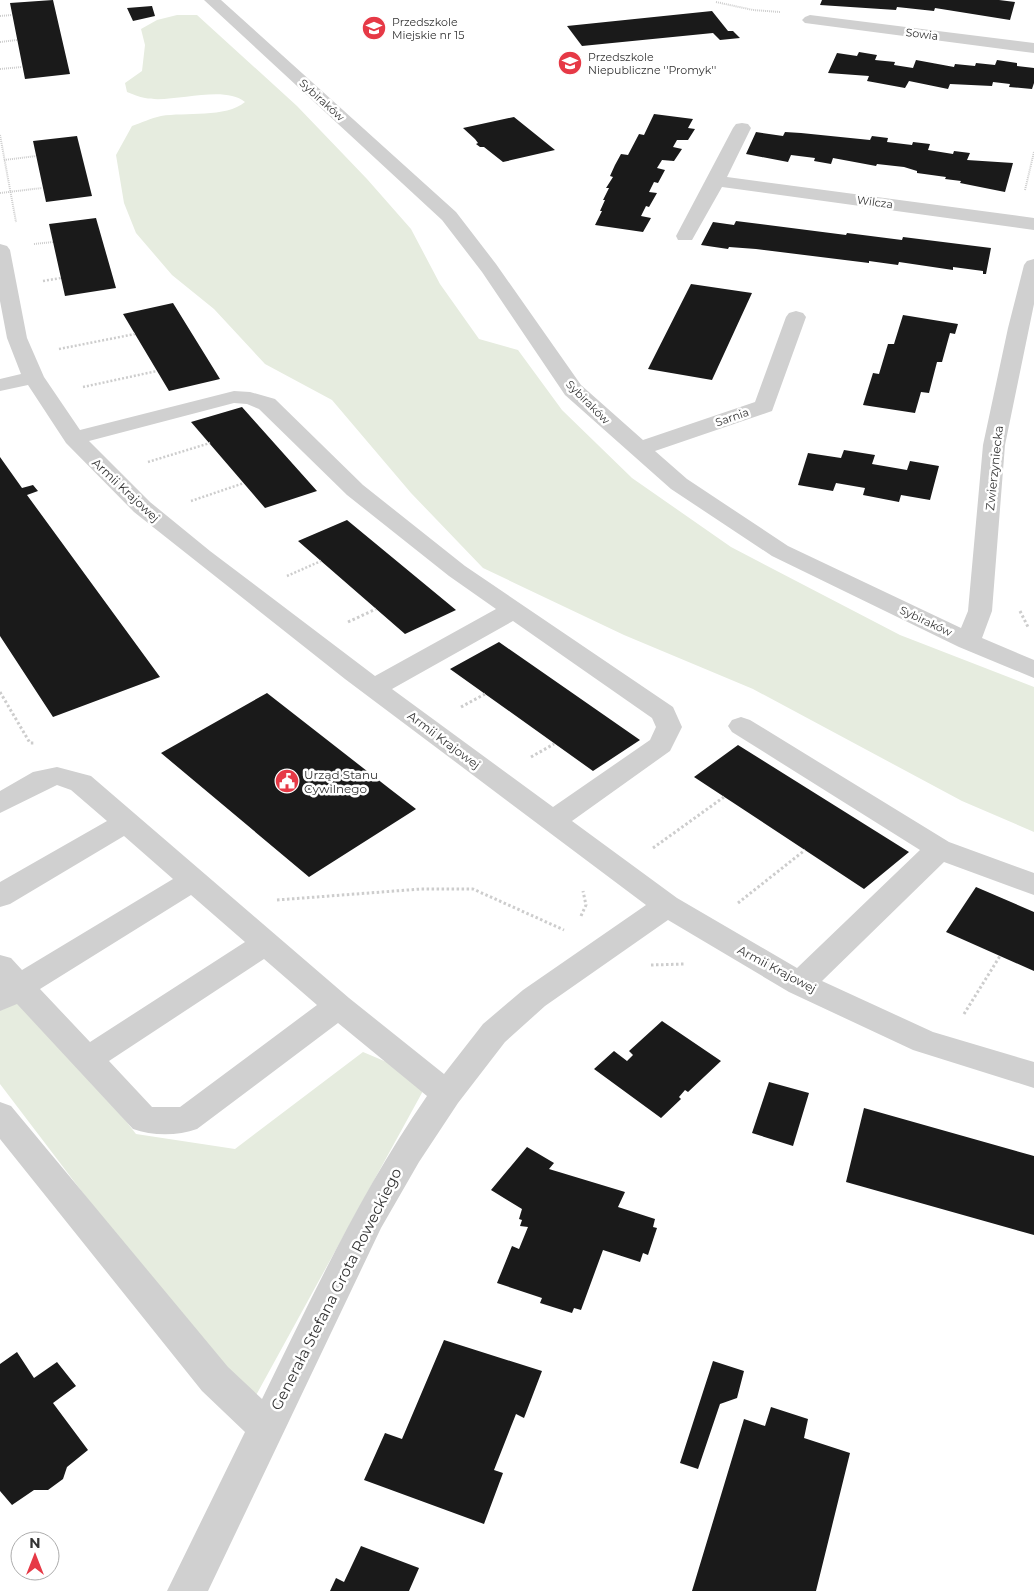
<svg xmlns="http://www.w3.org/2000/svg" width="1034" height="1591" viewBox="0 0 1034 1591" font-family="Montserrat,sans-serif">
	<rect width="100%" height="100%" fill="#fff"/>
	<path fill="#e6ecdf" d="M177,15H197L297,106L367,179L411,229L440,284L479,339L518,350L562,410L632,478L731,547L900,635L1034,687V832L962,801L753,689L624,635L483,568L411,493L332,400L265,364L214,309L172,275L136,233L124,203L116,155L132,126C141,123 151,118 161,116C185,112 226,118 245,102C223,84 172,104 145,98C139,97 133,94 127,92L125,83L142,71L145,45L141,29L157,20Z
		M30,998L136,1134L235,1149L363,1052L429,1080L248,1410L0,1084V1010Z"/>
	<path fill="#1a1a1a" d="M53,0L70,74L25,79L10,3Z
		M822,0H999L1015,2L1010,20L935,8L934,11L897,7L896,10L820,5Z
		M152,6L155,16L133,21L127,8Z
		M712,11L728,31H733L740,38L720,40L713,33L582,46L567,26Z
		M859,52L877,55L875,60L895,62L894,65L913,68L916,60L954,67L955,64L975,66L976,63L995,65L997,60L1017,63V66L1034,68V83L1032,89L1009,87L1010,84L993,82L992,86L950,84L948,89L909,81L905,88L867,81L869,76L828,73L837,53L857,56Z
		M654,114L693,119L688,128L695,129L688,140H677L673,147L682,149L674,161L662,160L657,168L665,170L658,183L654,182L649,192L657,193L649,207L646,206L641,216L651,218L643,232L595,225L602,211H600L605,200H603L609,188H606L613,177L610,176L615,165L621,154L628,155L639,134L644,135Z
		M514,117L555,150L503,162L484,147H480L476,144L478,143L475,139L463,128Z
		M756,132L783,136L785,132L801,133L870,140L872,136L888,138L887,142L912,145L913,142L930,144L928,150L953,154L954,151L970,153L967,160L1013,163L1005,192L960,183L961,181L945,179L946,177L917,173V171L904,167L877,164L876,166L833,158L831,164L814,161L815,158L791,155L788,162L746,154Z
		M77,136L92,196L46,202L33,141Z
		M96,218L116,288L65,296L49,224Z
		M736,221L846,235L847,233L902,240L903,237L991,248L986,274H983V271L953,267V270L899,262L898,265L869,261V263L756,249L729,247L728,249L701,245L713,222L734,225Z
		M691,284L752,293L712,380L648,369Z
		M173,303L220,379L169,391L123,314Z
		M903,315L958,324L955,334L950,333L942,362H937L929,393L921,392L915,413L863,405L873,373L879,374L888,344H894Z
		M242,407L317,491L265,508L191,422Z
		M844,450L875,455L872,464L907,470L910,461L939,466L930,500L901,495L899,502L863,495L865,488L836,483L833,491L798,485L808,453L841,458Z
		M0,457L22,488L33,485L38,491L27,495L160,677L53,717L0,636Z
		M347,520L456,610L405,634L298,541Z
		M499,642L640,740L593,771L450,669Z
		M267,693L390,789L416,809L309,877L161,753Z
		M738,745L909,852L864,889L694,777Z
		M976,887L1034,912V971L946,932Z
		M662,1021L721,1061L688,1092L685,1090L679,1097L681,1099L661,1118L594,1069L614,1051L627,1061L633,1055L629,1051Z
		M769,1082L809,1093L793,1146L752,1133Z
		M864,1108L1034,1156V1235L846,1182Z
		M527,1147L554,1163L549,1169L625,1192L618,1207L655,1219L653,1227L657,1228L648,1255L643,1253L640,1262L603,1250L581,1310L574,1308L572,1313L540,1303L542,1298L497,1283L512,1246L519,1249L528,1227L520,1226L522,1220L519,1219L522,1209L491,1190Z
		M444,1340L542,1371L524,1418L516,1414L494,1470L503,1473L484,1524L364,1480L385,1433L402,1439Z
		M17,1352L34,1378L57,1362L76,1386L53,1403L88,1450L67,1467L63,1479L48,1490H34L12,1505L0,1491V1364Z
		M713,1361L744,1371L737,1398L720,1404L698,1469L680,1463Z
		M771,1407L808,1419L804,1438L850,1453L816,1591H692L744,1419L765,1426Z
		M361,1546L419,1568L409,1591H330L336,1578L344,1582Z"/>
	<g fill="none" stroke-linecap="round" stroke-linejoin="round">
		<path stroke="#cdcdcd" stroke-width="2" stroke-dasharray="1 1" stroke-linecap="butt" d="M716,2L753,10L780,12
			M0,16L12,15
			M0,42L17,40
			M0,69L22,67
			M0,135L16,222
			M4,160L36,156
			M1025,190L1034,152
			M0,193L42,188
			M34,244L53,242"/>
		<path stroke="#cdcdcd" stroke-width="2.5" stroke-dasharray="2 2" stroke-linecap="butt" d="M43,281L61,278
			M59,349L135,334
			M83,387L157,371
			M148,462L210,443
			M191,501L244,483
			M287,576L321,561"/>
		<path stroke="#cdcdcd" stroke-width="3" stroke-dasharray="2.5 2.5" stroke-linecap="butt" d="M1020,611L1028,627
			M348,622L376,609
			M0,692L30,743H34
			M461,707L485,694
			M531,757L554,744
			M653,848L724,797
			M277,900L421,889H473L564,930
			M738,903L805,850
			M581,916L586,905L583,891
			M651,965L685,964
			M964,1014L1000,956"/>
		<path fill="#d0d0d0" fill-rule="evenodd" d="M204,0H221L456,212L496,264L581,385L643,440L755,402L786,317L789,313L796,311L803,313L806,317L772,411L655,451L687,479L788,546L961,628L968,611L983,445L1008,328L1024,265L1027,261L1034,259V304L1005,445L992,611L982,638L1034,660V678L959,647L772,556L671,489L565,395L482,272L442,220Z
			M810,15L1034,43V53L805,23L802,20L805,17Z
			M742,123L748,124L751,128L727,177L1034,218V230L722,187L692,240H678L676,236L733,128L736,124Z
			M0,244L7,246L10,250L27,338L44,377L80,430L234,391L250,392L275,399L363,485L465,566L673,707L682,727L670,751L572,821L677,898L797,968L920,850L732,732L728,726L732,720L741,717L750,720L949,842L1034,873V895L944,862L822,981L933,1032L1034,1062V1088L913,1050L789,992L668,920L545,1006L505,1042L458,1103L419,1162L381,1228L208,1591H167L245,1432L202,1391L0,1139V1102L11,1106L228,1367L262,1399C313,1295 361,1191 427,1096L338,1023L197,1129C178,1136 152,1136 133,1129L17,1004L0,1011V955L11,958L22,970L173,879L124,836L10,904L0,907V882L107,821L71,790L57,785L0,813V791L33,772L57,767L91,776L349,998L444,1074L483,1024L523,990L646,905L345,679L134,512L66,443L28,385L0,391V379L21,374L7,338L0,301ZM234,403L247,404L259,409L347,495L449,576L496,609L375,676L210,551L150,502L89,441ZM513,621L652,718L656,727L650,740L553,807L392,689ZM191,895L245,942L90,1042L40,989ZM264,959L317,1005L180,1107H152L109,1061Z"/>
	</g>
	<defs>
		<g id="school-disc" transform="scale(1.25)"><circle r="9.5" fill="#e63946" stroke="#fff"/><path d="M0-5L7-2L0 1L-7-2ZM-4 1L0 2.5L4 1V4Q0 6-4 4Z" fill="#fff"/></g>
		<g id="civic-disc" transform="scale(1.25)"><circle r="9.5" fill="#e63946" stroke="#fff"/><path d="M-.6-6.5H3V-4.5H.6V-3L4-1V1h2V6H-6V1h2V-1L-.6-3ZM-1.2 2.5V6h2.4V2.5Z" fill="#fff"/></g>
	</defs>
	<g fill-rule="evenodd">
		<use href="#school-disc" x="374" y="28"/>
		<use href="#school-disc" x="570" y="63"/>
		<use href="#civic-disc" x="287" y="781"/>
	</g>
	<g text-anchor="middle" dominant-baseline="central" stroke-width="5" stroke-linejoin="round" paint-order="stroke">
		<g font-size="11" fill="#333" stroke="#fff" text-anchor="start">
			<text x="392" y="22">Przedszkole<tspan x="392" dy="13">Miejskie nr 15</tspan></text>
			<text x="588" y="57">Przedszkole<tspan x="588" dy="13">Niepubliczne ''Promyk''</tspan></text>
		</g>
		<g font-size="11" fill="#333" stroke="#fff">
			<text transform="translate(922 34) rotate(7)">Sowia</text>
			<text transform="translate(322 100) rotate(42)">Sybiraków</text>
			<text transform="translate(875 202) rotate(8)">Wilcza</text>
			<text transform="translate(588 402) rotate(45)">Sybiraków</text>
			<text transform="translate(732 417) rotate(-19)">Sarnia</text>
			<text transform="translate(926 621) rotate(25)">Sybiraków</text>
		</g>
		<g font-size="12" fill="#333" stroke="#fff">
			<text transform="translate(994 468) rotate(-84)">Zwierzyniecka</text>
			<text transform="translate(126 490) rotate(43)">Armii Krajowej</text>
			<text transform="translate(444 740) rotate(37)">Armii Krajowej</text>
			<text transform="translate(777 969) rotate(28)">Armii Krajowej</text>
		</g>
		<g font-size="12" fill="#333" stroke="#fff" text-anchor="start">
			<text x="304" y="774">Urząd Stanu<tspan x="304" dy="14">Cywilnego</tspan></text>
		</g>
		<g font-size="15" fill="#333" stroke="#fff">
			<text transform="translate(336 1289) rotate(-63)">Generała Stefana Grota Roweckiego</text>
		</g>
	</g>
	<g transform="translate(35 1556)"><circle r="24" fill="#ffffff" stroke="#adadad"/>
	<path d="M0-4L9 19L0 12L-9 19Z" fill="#e63946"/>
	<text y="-8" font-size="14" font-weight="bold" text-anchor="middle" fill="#333333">N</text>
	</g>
</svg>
